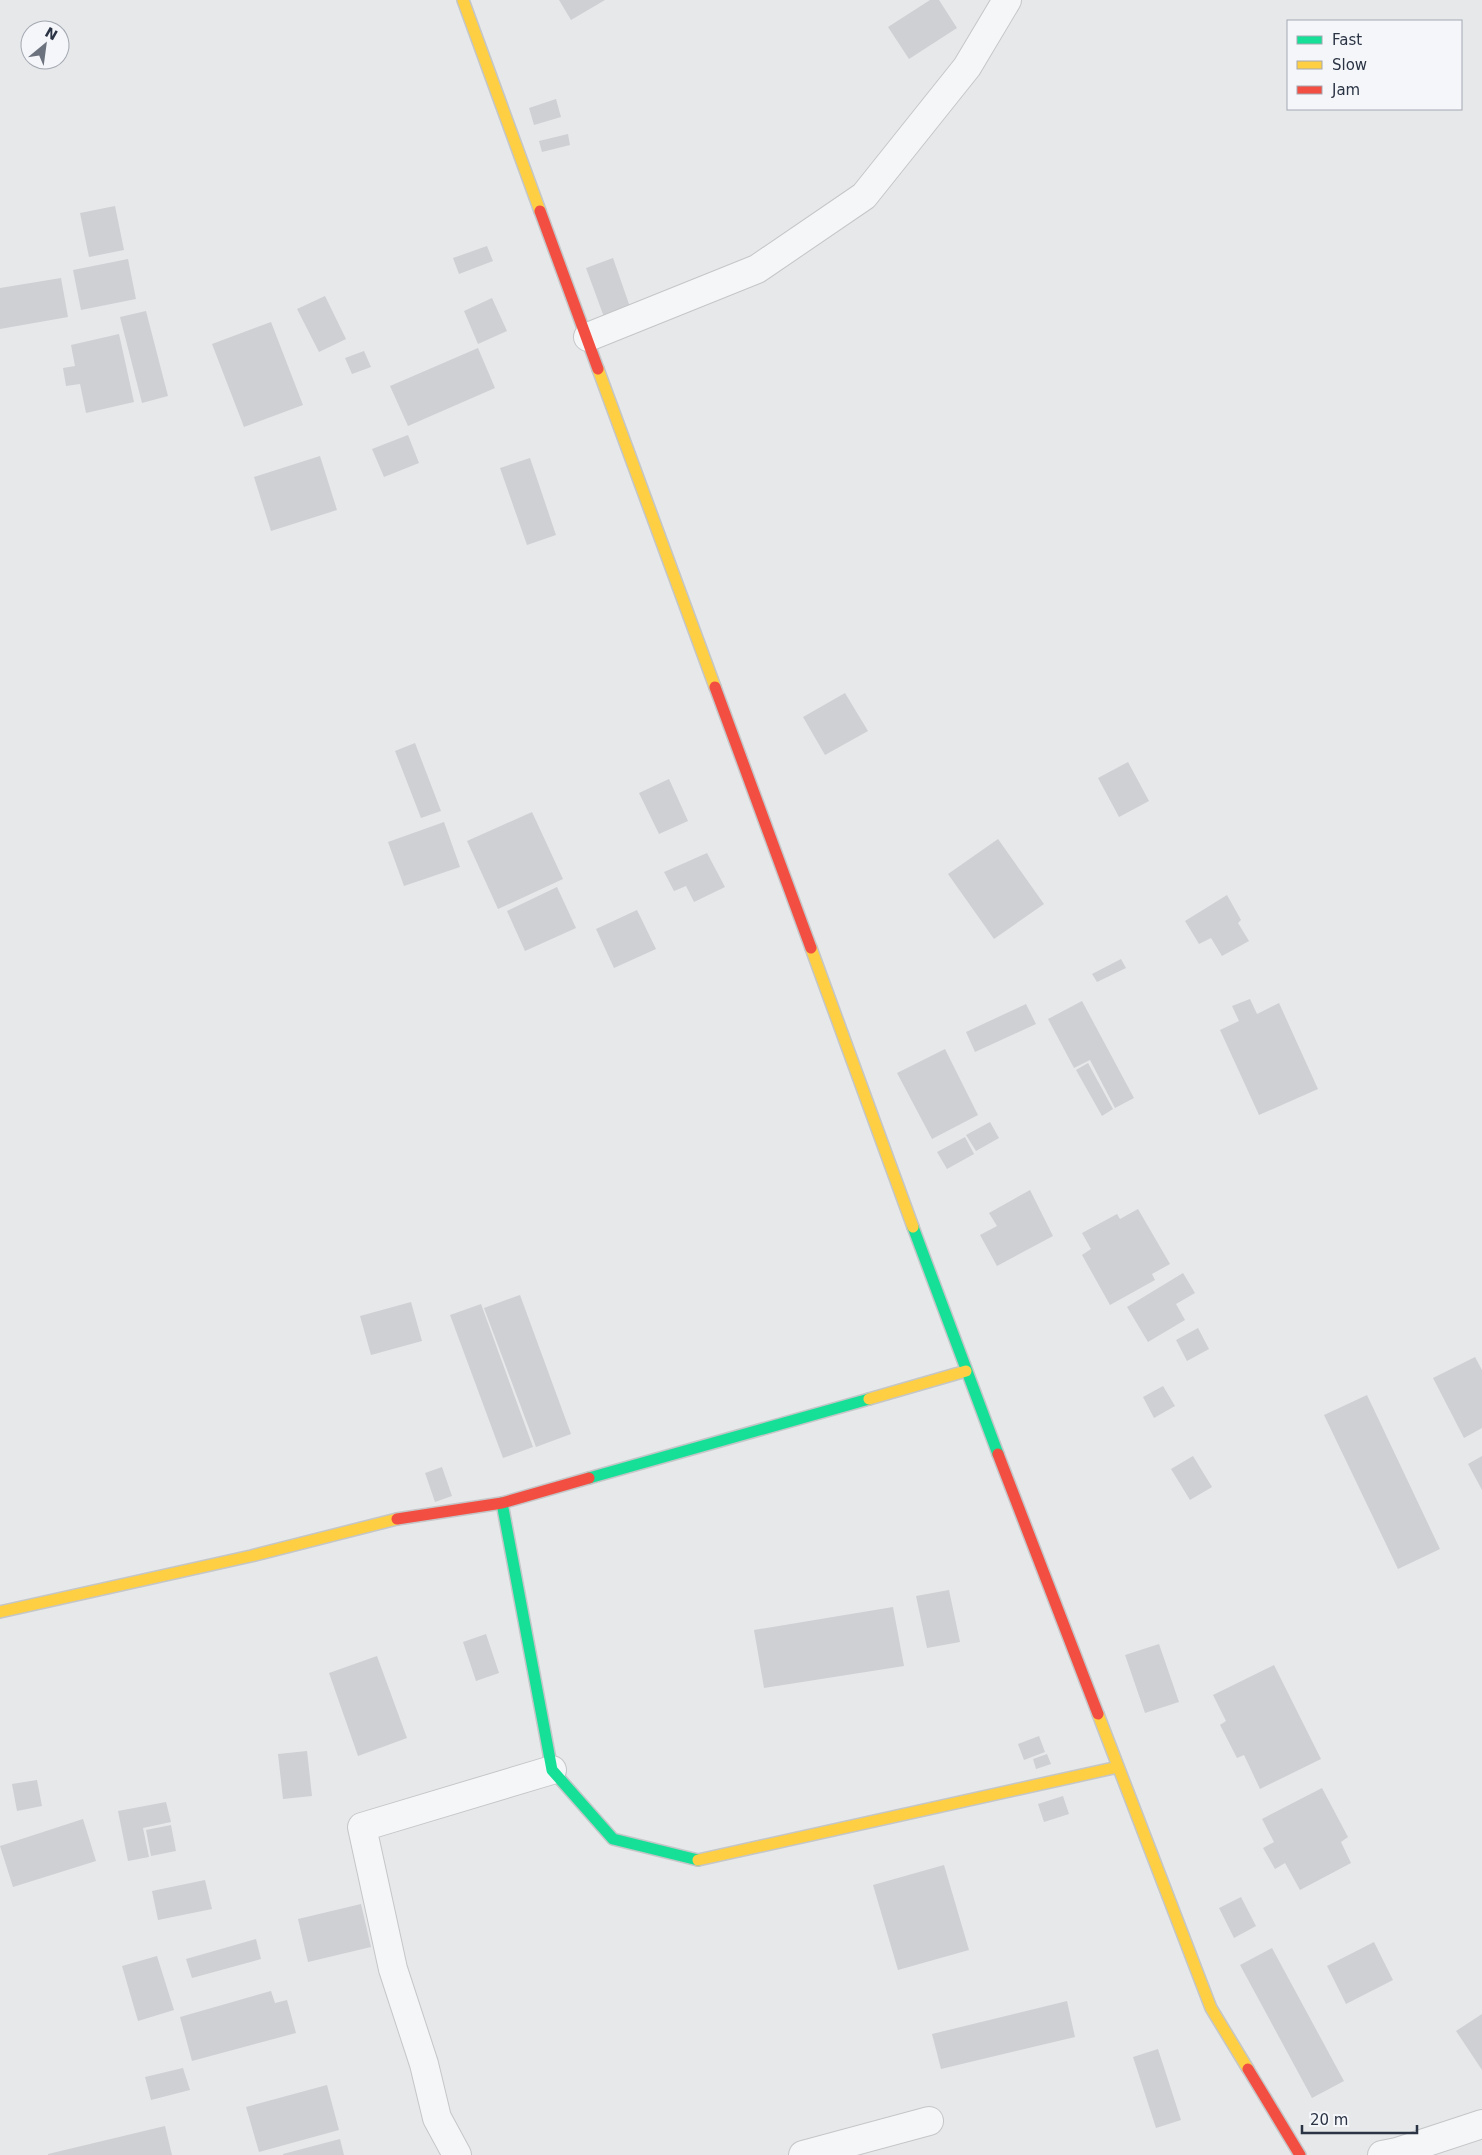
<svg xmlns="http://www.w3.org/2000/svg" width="1482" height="2155" viewBox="0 0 1482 2155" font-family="'DejaVu Sans',sans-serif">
	<rect width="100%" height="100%" fill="#e6e8ea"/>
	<path fill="#ced0d3" d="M559,0H605L571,20Z
		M930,0H939L957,28L909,59L888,27Z
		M556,99L561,117L534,125L529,108Z
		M568,134L570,145L542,152L539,141Z
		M115,206L124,250L89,257L80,213Z
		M487,246L493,261L459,274L453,258Z
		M613,258L630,307L604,317L586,268Z
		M128,259L136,299L81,310L73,270Z
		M61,278L68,317L0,329V288Z
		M325,296L346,339L319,352L297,309Z
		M492,298L507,331L478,344L464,311Z
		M146,311L168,396L142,403L120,317Z
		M271,322L303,405L244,427L212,344Z
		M119,334L134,402L86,413L80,384L66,386L63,368L75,366L71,345Z
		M478,348L495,388L408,426L390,386Z
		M364,351L371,367L352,374L345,358Z
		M408,435L419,463L384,477L372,449Z
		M320,456L337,510L271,531L254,477Z
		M530,458L556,535L527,545L500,468Z
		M845,693L868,731L825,755L803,717Z
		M415,743L441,811L421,818L395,751Z
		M1128,762L1149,801L1119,817L1098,778Z
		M669,779L688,821L659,834L639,793Z
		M532,812L563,879L498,909L467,841Z
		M444,822L460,867L404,886L388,842Z
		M998,839L1044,904L994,939L948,874Z
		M707,853L725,887L694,902L686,886L674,891L664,872Z
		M557,887L576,928L525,951L507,911Z
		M1227,895L1241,920L1238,923L1249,941L1222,956L1211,938L1199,944L1185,921Z
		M637,910L656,949L614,968L596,929Z
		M1121,959L1126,968L1097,982L1092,974Z
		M1250,999L1257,1014L1279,1003L1318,1089L1259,1115L1220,1030L1239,1021L1232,1006Z
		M1082,1001L1134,1098L1115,1108L1090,1060L1074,1068L1048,1019Z
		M1026,1004L1036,1024L975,1052L966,1032Z
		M945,1049L978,1115L932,1139L897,1073Z
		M1088,1063L1113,1109L1102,1116L1076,1070Z
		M990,1122L999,1138L976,1151L966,1135Z
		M965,1137L974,1154L947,1169L937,1152Z
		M1030,1190L1053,1236L997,1266L980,1235L997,1226L989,1213Z
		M1138,1209L1170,1264L1152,1274L1155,1280L1110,1305L1082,1255L1091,1249L1082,1233L1117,1214L1120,1219Z
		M1183,1273L1195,1293L1176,1304L1185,1320L1148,1342L1127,1307Z
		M520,1295L571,1434L536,1447L484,1308Z
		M411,1302L422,1341L371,1355L360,1316Z
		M481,1304L533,1447L503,1458L450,1315Z
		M1198,1328L1209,1349L1187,1361L1176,1340Z
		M1475,1357L1482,1370V1428L1464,1438L1433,1378Z
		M1163,1386L1175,1406L1154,1418L1143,1397Z
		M1367,1395L1440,1549L1398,1569L1324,1415Z
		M1193,1456L1212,1487L1190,1500L1171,1469Z
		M1482,1456V1490L1468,1464Z
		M442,1467L452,1496L435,1502L425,1473Z
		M949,1590L960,1642L927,1648L916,1596Z
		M893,1607L904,1666L764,1688L754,1630Z
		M486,1634L499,1673L476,1681L463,1642Z
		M1159,1644L1179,1702L1145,1713L1125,1655Z
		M377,1656L407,1738L358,1756L329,1673Z
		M1274,1665L1321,1759L1260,1789L1244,1755L1237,1758L1220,1725L1226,1721L1213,1695Z
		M1039,1736L1045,1752L1024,1760L1018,1744Z
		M307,1751L312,1796L283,1799L278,1754Z
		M1047,1754L1051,1764L1036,1769L1033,1759Z
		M37,1780L42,1806L17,1811L12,1784Z
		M1322,1788L1348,1837L1341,1842L1351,1863L1300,1890L1285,1863L1275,1869L1263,1848L1274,1842L1262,1819Z
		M1063,1796L1069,1814L1044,1822L1038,1804Z
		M166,1802L171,1822L143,1828L149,1857L128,1861L118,1811Z
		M83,1819L96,1861L13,1887L0,1846Z
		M171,1825L176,1851L151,1856L146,1830Z
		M944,1865L969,1950L898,1970L873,1885Z
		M205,1880L212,1909L158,1920L152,1891Z
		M1241,1897L1256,1926L1234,1938L1219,1908Z
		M361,1904L371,1947L308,1962L298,1919Z
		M256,1939L261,1959L192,1978L186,1959Z
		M1374,1942L1393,1980L1346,2004L1327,1966Z
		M1272,1948L1344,2081L1312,2098L1240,1965Z
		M157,1956L174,2010L138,2021L122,1966Z
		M271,1991L275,2003L287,2000L296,2033L192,2061L180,2017Z
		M1067,2001L1075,2037L941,2069L932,2034Z
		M1482,2014V2070L1456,2031Z
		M1158,2049L1181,2120L1156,2128L1133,2057Z
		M183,2068L190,2090L151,2100L145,2077Z
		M327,2085L339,2130L259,2152L246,2107Z
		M165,2126L172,2155H48V2154Z
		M340,2139L344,2155H283V2154Z"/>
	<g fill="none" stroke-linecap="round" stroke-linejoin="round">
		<g stroke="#c4c6c8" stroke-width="30">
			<path id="street" d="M588,337L757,269L864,196L967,67L1007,0
				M457,2155L437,2118L424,2064L393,1969L362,1827L552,1770
				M803,2155L929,2121
				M1382,2155L1397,2152L1482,2124"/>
		</g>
		<g stroke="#c4c6c8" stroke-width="14">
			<path id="fast" d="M913,1227L998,1454
				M589,1478L869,1399
				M502,1503L552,1770L613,1839L698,1860"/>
		</g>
		<g stroke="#c4c6c8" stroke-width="14">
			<path id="slow" d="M463,0L540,211
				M598,369L715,687
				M811,948L913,1227
				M869,1399L966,1371
				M0,1612L251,1556L397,1519
				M1098,1714L1211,2008L1248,2069
				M698,1860L1118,1767"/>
		</g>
		<g stroke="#c4c6c8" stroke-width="14">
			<path id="jam" d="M540,211L598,369
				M715,687L811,948
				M998,1454L1098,1714
				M397,1519L502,1503L589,1478
				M1248,2069L1300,2155"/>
		</g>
		<use href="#street" stroke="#f5f6f7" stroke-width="28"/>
		<use href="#fast" stroke="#16e098" stroke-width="11"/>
		<use href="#slow" stroke="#ffcf43" stroke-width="11"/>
		<use href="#jam" stroke="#f24e42" stroke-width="11"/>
	</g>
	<rect x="1287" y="20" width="175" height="90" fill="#f4f6f9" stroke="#a4a8b1"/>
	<rect x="1297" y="36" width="25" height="8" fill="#16e098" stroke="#a4a8b1"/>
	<text x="1332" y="45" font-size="15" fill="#2b3445">Fast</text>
	<rect x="1297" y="61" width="25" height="8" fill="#ffcf43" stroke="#a4a8b1"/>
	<text x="1332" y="70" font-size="15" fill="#2b3445">Slow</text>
	<rect x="1297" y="86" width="25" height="8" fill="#f24e42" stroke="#a4a8b1"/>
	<text x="1332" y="95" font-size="15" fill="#2b3445">Jam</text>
	<g transform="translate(45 45) rotate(29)"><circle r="24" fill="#f4f6f9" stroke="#a4a8b1"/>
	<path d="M0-4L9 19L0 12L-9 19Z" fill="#6c737f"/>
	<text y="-8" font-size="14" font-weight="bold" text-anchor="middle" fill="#2b3445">N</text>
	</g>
	<path d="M1302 2125v8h115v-8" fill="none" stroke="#2b3445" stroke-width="2.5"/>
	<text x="1310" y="2125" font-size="15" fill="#2b3445" stroke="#f4f6f9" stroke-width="4" paint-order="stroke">20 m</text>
</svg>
